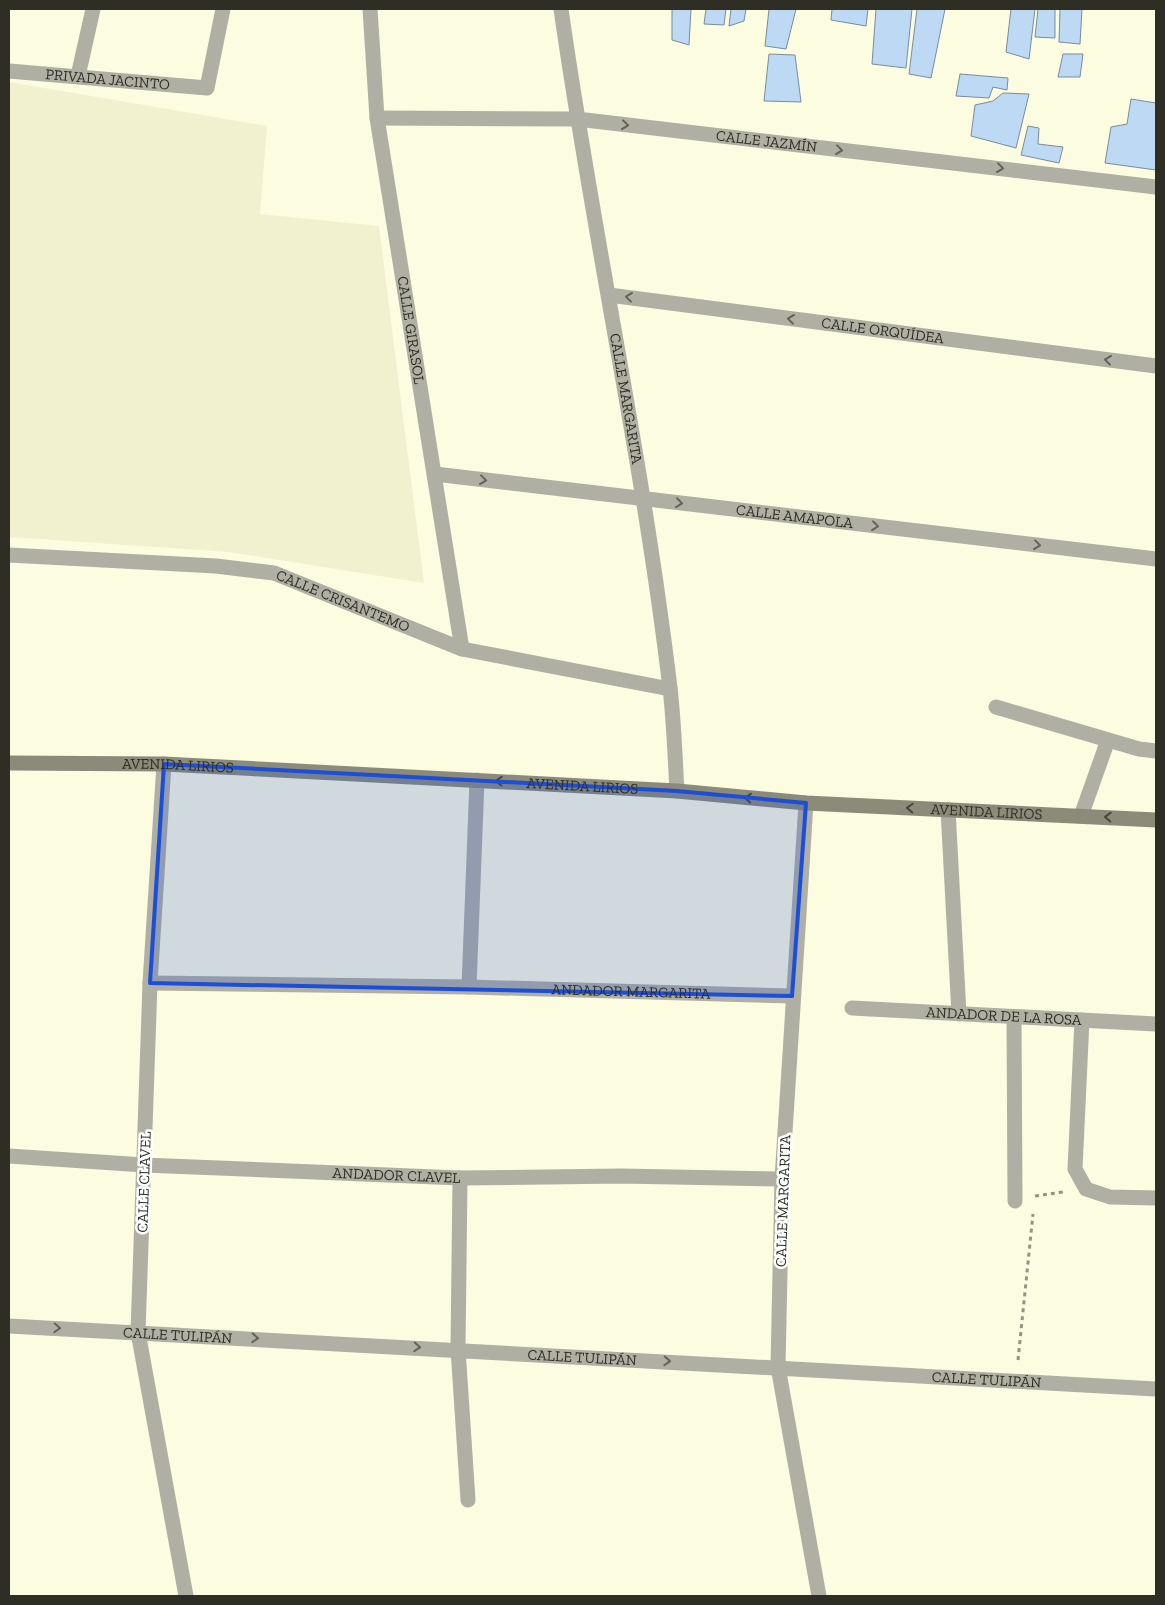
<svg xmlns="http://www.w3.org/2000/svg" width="1165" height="1605" viewBox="0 0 1165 1605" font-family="'Zilla Slab',serif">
	<rect width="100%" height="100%" fill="#fcfce0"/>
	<path fill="#f2f1cf" d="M9,82L267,126L260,214L379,226L424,583L229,552L9,537Z"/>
	<path fill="#bed9f4" stroke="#798c9f" d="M672,9H691L689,45L672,40Z
		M706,9H726L724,25L704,24Z
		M731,9H746L744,21L729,26Z
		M769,9H796L786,49L765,46Z
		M832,9H868L866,26L831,20Z
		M876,9H912L906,68L872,64Z
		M917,9H945L931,78L909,74Z
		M1011,9H1035L1029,59L1006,52Z
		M1038,9H1055V38L1035,37Z
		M1060,9H1082L1080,44L1059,42Z
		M769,54L795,55L801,102L764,101Z
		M1063,54H1083L1080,77H1058Z
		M960,74L1008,78L1007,90L993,87L989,98L956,96Z
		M1003,93L1029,94L1016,148L971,136L975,105L993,101Z
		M1131,99L1156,103V170L1105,163L1111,127L1127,124Z
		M1028,126L1039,128L1038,144L1063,147L1059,163L1021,155Z"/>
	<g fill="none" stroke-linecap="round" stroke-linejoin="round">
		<path stroke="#939380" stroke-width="3" stroke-dasharray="4 4" stroke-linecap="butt" d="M1035,1196L1063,1192
			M1018,1360L1033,1214"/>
		<g stroke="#afafa3" stroke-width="15">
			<path id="s1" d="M370,9L377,118L462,649"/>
			<path id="s2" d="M561,9C593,236 643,460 670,688C674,722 675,757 677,791"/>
			<path id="s3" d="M9,71L207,88L223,9"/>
			<path d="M78,76L93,9"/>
			<path id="s4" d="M377,118L577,119L1156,187"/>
			<path id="s5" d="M609,295L1156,366"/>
			<path id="s6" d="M435,474L1156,559"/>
			<path id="s7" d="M9,555L216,566L274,573L462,649L670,689"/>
			<path d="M996,707L1139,749L1156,751"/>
			<path d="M164,764L150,983L138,1332L186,1596"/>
			<path d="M806,803L782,1179L778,1367L819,1596"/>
			<path d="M948,810L959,1014"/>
			<path d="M1081,816L1108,740"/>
			<path id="s8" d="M150,983L469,987L792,996"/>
			<path d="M469,987L477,780"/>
			<path id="s9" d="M852,1008L1156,1024"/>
			<path d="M1014,1017L1015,1201"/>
			<path d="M1082,1020L1075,1169L1086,1189L1110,1197L1156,1198"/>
			<path id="s10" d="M9,1156L144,1165L460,1178L621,1176L782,1179"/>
			<path d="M460,1178L458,1349L468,1500"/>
			<path id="s11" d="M9,1326L1156,1389"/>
		</g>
		<path stroke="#8c8b7a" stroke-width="15" id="s12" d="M9,763L164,764L677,791L806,803L1156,820"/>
	</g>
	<defs><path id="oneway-chevron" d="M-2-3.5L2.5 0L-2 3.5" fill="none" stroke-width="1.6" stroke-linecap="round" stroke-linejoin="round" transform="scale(1.25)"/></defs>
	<g stroke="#626257">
		<use href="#oneway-chevron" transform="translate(625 125) rotate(7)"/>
		<use href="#oneway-chevron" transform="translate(839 150) rotate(7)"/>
		<use href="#oneway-chevron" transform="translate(1000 168) rotate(7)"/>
		<use href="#oneway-chevron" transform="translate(629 297) rotate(-173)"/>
		<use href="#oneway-chevron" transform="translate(791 319) rotate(-173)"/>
		<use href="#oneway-chevron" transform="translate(1108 360) rotate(-173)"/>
		<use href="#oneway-chevron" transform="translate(483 480) rotate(7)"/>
		<use href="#oneway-chevron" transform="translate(679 503) rotate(7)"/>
		<use href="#oneway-chevron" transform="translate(875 526) rotate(7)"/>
		<use href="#oneway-chevron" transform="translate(1037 545) rotate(7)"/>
		<use href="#oneway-chevron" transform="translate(57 1328) rotate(3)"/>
		<use href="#oneway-chevron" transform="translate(255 1338) rotate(3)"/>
		<use href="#oneway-chevron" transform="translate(417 1347) rotate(3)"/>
		<use href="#oneway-chevron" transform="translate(667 1361) rotate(3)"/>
	</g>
	<g stroke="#46453a">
		<use href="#oneway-chevron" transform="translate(499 781) rotate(-177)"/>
		<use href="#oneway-chevron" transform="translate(748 798) rotate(-175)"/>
		<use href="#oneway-chevron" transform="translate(910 808) rotate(-177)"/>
		<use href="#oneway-chevron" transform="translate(1108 817) rotate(-177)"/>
	</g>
	<path fill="#1d4ed8" fill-opacity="0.2" stroke="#1d4ed8" stroke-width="4" stroke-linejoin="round" d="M164,764L677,791L806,803L792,996L150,983Z"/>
	<g text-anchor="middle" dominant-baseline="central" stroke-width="5" stroke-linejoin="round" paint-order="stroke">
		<g font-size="15" fill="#2f2e24" stroke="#fff">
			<text stroke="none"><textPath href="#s3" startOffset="99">PRIVADA JACINTO</textPath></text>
			<text stroke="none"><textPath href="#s4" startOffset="391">CALLE JAZMÍN</textPath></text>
			<text stroke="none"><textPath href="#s1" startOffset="324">CALLE GIRASOL</textPath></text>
			<text stroke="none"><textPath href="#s5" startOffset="276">CALLE ORQUÍDEA</textPath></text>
			<text stroke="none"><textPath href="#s2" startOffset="395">CALLE MARGARITA</textPath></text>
			<text stroke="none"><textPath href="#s6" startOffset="362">CALLE AMAPOLA</textPath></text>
			<text stroke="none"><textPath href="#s7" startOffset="340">CALLE CRISANTEMO</textPath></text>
			<text stroke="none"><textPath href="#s12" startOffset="169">AVENIDA LIRIOS</textPath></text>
			<text stroke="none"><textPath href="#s12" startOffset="574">AVENIDA LIRIOS</textPath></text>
			<text stroke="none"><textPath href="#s12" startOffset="979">AVENIDA LIRIOS</textPath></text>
			<text stroke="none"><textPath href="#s8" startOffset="481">ANDADOR MARGARITA</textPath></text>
			<text stroke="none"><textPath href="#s9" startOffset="152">ANDADOR DE LA ROSA</textPath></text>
			<text stroke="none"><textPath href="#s10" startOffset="388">ANDADOR CLAVEL</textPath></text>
			<text transform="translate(144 1182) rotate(-88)">CALLE CLAVEL</text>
			<text transform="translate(783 1201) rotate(-88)">CALLE MARGARITA</text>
			<text stroke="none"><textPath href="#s11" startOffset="169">CALLE TULIPÁN</textPath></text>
			<text stroke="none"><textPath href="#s11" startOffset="574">CALLE TULIPÁN</textPath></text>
			<text stroke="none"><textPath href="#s11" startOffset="979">CALLE TULIPÁN</textPath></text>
		</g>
	</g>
	<rect width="1165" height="1605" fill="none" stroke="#2f2e24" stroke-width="20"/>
</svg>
